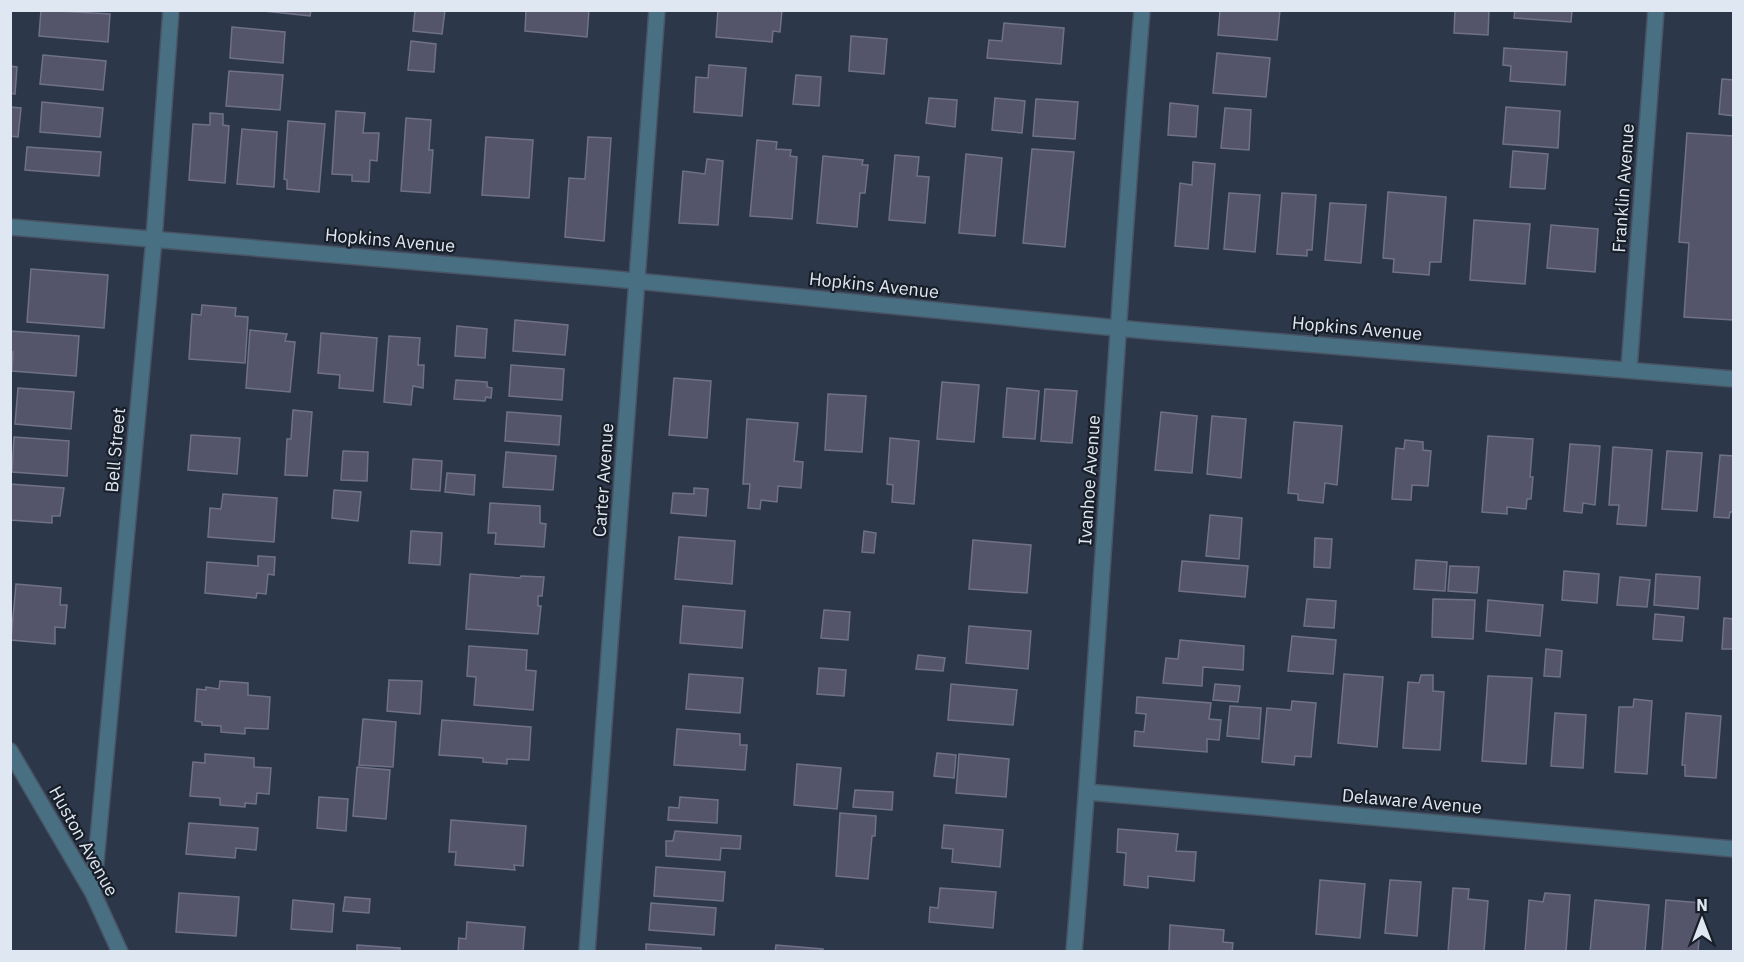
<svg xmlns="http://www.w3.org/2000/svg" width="1744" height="962" viewBox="0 0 1744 962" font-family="'IBM Plex Sans',sans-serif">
	<rect width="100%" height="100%" fill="#2c384a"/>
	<path fill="#54556b" stroke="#707189" stroke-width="1.5" d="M41,10L110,14L108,42L39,36Z
		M253,10H311L310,16Z
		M415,10H445L442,34L413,31Z
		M533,10H589L587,37L525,31L526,11Z
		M718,10H782L780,32L773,31L772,42L716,37Z
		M1220,10H1280L1277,40L1218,35Z
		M1455,10H1489L1488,35L1454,33Z
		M1515,10H1572L1571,22L1514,18Z
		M1004,23L1064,28L1061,64L987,58L989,40L1002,41Z
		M232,27L285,32L283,63L230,58Z
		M851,36L887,39L884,74L849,71Z
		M411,41L436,44L434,72L408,70Z
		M1504,48L1567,52L1565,85L1510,81L1511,66L1503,65Z
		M1217,53L1270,58L1266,97L1213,93Z
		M43,55L106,61L103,90L40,84Z
		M709,65L746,68L742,116L694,112L696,77L708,78Z
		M10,66L17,67L15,94L10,93Z
		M229,71L283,75L280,110L226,106Z
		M796,75L821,77L819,106L793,104Z
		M1722,79L1734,80V116L1719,114Z
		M929,98L957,100L955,127L926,123Z
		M995,98L1025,101L1022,133L992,130Z
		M1036,99L1078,102L1075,139L1033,136Z
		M42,102L103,108L100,137L40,132Z
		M1170,103L1198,106L1196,137L1168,135Z
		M10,107L21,108L18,137L10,136Z
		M1506,107L1560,111L1558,148L1503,144Z
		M1225,108L1251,110L1249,150L1221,148Z
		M336,111L365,113L363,133H379L377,161L370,160L369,182L352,181V175L332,174Z
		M210,113L223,114V125L229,126L225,183L189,180L193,124L210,125Z
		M406,118L431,120L429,150H433L430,193L401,191Z
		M288,121L325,124L319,192L287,189V180L284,179Z
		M242,129L277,132L274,187L237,184Z
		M1687,133L1734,136L1733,320L1684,317L1689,243L1679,242Z
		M486,137L533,140L529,198L482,195Z
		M588,137L611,138L604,241L565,237L569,178L585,179Z
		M757,140L777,142L776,149L791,150L790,156L797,157L792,219L750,216Z
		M27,147L101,152L99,176L25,170Z
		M1032,149L1074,152L1065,247L1023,243Z
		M1513,151L1548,154L1545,189L1510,187Z
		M966,154L1002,158L995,236L959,233Z
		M895,155L919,157L917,176L929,177L925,223L889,220Z
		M823,156L863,160L862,165H868L865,193H860L857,227L817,223Z
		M707,159L723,161L718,225L679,223L683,171L705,174Z
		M1193,162L1215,164L1208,249L1175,246L1180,183L1192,185Z
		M1388,192L1446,197L1441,262H1430L1429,275L1393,272L1394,259L1383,258Z
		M1229,193L1260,195L1255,252L1224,249Z
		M1282,193L1316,195L1312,250H1307V256L1277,254Z
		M1330,203L1366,205L1361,263L1325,260Z
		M1474,220L1530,224L1525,284L1470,280Z
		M1551,225L1598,229L1595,272L1547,268Z
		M31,269L108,275L104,328L27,322Z
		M202,305L236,308L235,316L248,317L245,363L189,359L192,314L201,315Z
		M515,320L568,325L565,355L513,351Z
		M457,326L487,329L485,358L455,356Z
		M250,330L287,334L285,341L295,342L290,392L246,388Z
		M10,331L79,336L76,376L12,371L13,352H10Z
		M321,333L377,338L373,391L339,388L340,375L318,373Z
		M389,336L420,338L418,365H424L423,388L413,386L411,405L384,402Z
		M511,365L564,369L562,400L509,396Z
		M674,378L711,381L707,438L669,435Z
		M456,380L487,382V387L492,388L491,398L486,397L485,401L454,399Z
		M942,382L979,385L974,442L937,439Z
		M18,388L74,392L71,429L15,424Z
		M1007,388L1039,391L1035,439L1003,437Z
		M1045,389L1077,391L1072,443L1041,441Z
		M828,394L866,396L862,452L825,450Z
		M293,410L312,412L307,476L285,475L287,439H291Z
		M507,412L561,416L559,445L505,441Z
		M1161,412L1197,416L1192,473L1155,470Z
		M1212,416L1246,419L1241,478L1207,474Z
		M747,419L798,423L794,461L803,462L801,488L778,486L777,502L761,500L760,509L748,508L750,484H743Z
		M1294,422L1342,426L1337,485L1325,483L1323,503L1298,500V494L1288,493Z
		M191,435L240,438L237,474L188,470Z
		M1488,436L1533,439L1530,477H1533L1531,499H1527L1526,509L1507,507V514L1482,512Z
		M14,437L69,441L67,476L12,472Z
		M890,438L919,441L914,504L892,502L893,485L887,484Z
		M1405,440L1423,442V450L1431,451L1428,486L1412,485L1411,500L1392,499L1396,448L1404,449Z
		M1570,444L1600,446L1595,505L1583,503L1582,513L1564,511Z
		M1613,447L1652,450L1646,526L1617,524L1619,505H1609Z
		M343,451L368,452L367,481L341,480Z
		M1667,451L1702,453L1697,511L1662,509Z
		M506,452L556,456L553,490L503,487Z
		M1720,455L1734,456V512H1730L1729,518L1714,517Z
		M413,459L442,461L440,491L411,489Z
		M447,473L475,475L474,495L445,492Z
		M10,484L64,488L60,516H52V523L10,520Z
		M694,488L708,489L706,516L671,513L673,493L694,494Z
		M334,490L361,492L358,521L332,518Z
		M223,494L277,498L274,542L208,537L210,508L221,509Z
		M490,503L540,506V523L546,524L544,547L495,544L496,533H488Z
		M1210,515L1242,518L1239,559L1206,556Z
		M411,531L442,533L440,565L409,563Z
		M864,531L876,533L874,553L862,552Z
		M679,537L735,541L732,584L675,579Z
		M1315,538L1332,539L1330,568L1314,567Z
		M973,540L1031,545L1027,593L969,589Z
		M258,556L275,557L274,575L268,574L266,594L257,593L256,598L205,593L207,562L258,566Z
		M1416,560L1447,562L1445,591L1414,589Z
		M1182,561L1248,566L1245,597L1179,591Z
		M1450,566L1479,567L1477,593L1448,591Z
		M1564,571L1599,574L1597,603L1562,600Z
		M470,574L520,578L521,576L544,577L542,596H538V606H541L538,634L466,629Z
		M1656,574L1700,577L1698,609L1654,605Z
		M1620,577L1650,580L1647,607L1617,605Z
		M16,584L61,588L60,605H67L65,628L55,627V644L11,640Z
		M1307,599L1336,601L1334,628L1304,626Z
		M1433,599L1475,600L1473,639L1432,637Z
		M1488,600L1543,605L1540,636L1486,631Z
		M683,606L745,611L742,648L680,643Z
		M824,610L850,612L848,640L821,638Z
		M1655,614L1684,617L1682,641L1653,639Z
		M1724,618L1734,619V649H1722Z
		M969,626L1031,631L1028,669L966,663Z
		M1292,636L1336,640L1333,674L1288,671Z
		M1180,640L1244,646L1243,670L1203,667L1202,686L1163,683L1166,658L1178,659Z
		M469,646L527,650L526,670L536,671L533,710L474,705L476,677L467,676Z
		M1546,649L1562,651L1560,677L1544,676Z
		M918,655L945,658L943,671L916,669Z
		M819,668L846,670L844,696L817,694Z
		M689,674L743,678L740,713L686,709Z
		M1344,674L1383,677L1377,747L1338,743Z
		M1421,675H1433V691L1444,692L1440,750L1403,748L1408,682L1419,683Z
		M1488,676L1532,678L1526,764L1482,761Z
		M389,680L422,681L420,714L387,711Z
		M220,681L248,683V695L270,697L268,729L245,728V734L221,732V726L202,725V722L195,721L197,689L206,690V687L219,689Z
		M951,684L1017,690L1013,725L948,720Z
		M1215,684L1240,686L1238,702L1213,700Z
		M1137,697L1211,703L1209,719L1221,720L1219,740L1207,739V752L1134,746L1135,731L1144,732L1146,714L1136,713Z
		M1634,699L1652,701L1647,774L1615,772L1619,707H1633Z
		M1292,701L1316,703L1311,757L1295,756L1294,765L1262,762L1267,708L1291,710Z
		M1230,706L1261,708L1259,739L1227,736Z
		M1555,713L1586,715L1583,768L1551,766Z
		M1686,713L1721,716L1716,778L1685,776V765H1682Z
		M363,719L396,722L393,767L359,765Z
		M442,720L531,727L529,760L507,759V764L483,762V758L439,755Z
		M677,729L740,734V745H747L745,770L674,765Z
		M937,753L956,755L954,778L934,776Z
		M205,754L254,758V767L271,768L269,794L257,793L256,804L245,803V807L220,805V798L190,796L193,762L205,763Z
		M959,754L1009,759L1006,797L956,793Z
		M797,764L841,768L837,809L794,805Z
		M357,767L390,770L386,819L353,816Z
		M855,790L893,792L892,810L853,807Z
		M319,797L348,799L346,831L317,828Z
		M680,797L718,800L717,823L668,820L669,807L679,808Z
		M840,813L876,816L875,836H872L868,879L836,876Z
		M451,820L526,826L523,866L514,865L515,870L455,865L456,852H449Z
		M189,823L258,828L256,850L236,848L235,858L186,854Z
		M944,825L1003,830L1000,867L952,862L953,849L942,848Z
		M1118,829L1178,834L1176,851L1196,852L1194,881L1148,876V888L1124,885L1126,853L1117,852Z
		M675,831L741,836L740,849L721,848L720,860L666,856V841H673Z
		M656,867L725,872L723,901L654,896Z
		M1320,880L1365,884L1360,938L1316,934Z
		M1390,880L1421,882L1417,936L1385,933Z
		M940,888L996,892L993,928L929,922L930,907L938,908Z
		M1453,888L1469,889L1468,899L1488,901L1484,952H1448Z
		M179,893L239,897L236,936L176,932Z
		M1545,893L1570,895L1566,952H1525L1529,900L1543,902Z
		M345,897L370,899L369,913L343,911Z
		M293,900L334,904L332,932L291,929Z
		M1595,900L1649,905L1645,952H1590Z
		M1666,900L1702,903L1698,952H1662Z
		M651,903L716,908L714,935L649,930Z
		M467,922L525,927L523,952H458L459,938L466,939Z
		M1170,925L1224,930L1223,942L1233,943L1232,952H1169Z
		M646,944L701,948V952H646Z
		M357,945L400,948V952H357Z
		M776,945L823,949V952H775Z"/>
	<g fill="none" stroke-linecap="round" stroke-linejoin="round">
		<g stroke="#495465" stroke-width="18">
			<path id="minor" d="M10,227L605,278L1148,331L1734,379
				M1629,369L1656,10
				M10,751L93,893L120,952
				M1087,792L1734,849
				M93,893L154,239L171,10
				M587,952L657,10
				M1074,952C1100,638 1116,324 1142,10"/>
		</g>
		<use href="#minor" stroke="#486f82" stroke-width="15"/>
	</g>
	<g text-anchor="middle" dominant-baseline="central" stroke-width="4.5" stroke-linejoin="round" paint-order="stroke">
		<g font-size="18" fill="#dfe7f3" stroke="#191f28">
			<text transform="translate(1623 188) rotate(-86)">Franklin Avenue</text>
			<text transform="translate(390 240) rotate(5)">Hopkins Avenue</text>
			<text transform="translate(874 285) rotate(6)">Hopkins Avenue</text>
			<text transform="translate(1357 328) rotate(5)">Hopkins Avenue</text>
			<text transform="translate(115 450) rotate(-85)">Bell Street</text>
			<text transform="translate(603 480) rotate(-86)">Carter Avenue</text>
			<text transform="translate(1089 480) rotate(-86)">Ivanhoe Avenue</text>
			<text transform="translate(1412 801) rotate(5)">Delaware Avenue</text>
			<text transform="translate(84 841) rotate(61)">Huston Avenue</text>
		</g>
	</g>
	<rect width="1744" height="962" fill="none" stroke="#dfe7f3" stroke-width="24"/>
	<g transform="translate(1702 920)" stroke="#191f28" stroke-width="4.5" paint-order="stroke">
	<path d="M0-4.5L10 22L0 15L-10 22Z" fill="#dfe7f3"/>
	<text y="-9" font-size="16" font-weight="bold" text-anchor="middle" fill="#dfe7f3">N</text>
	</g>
</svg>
